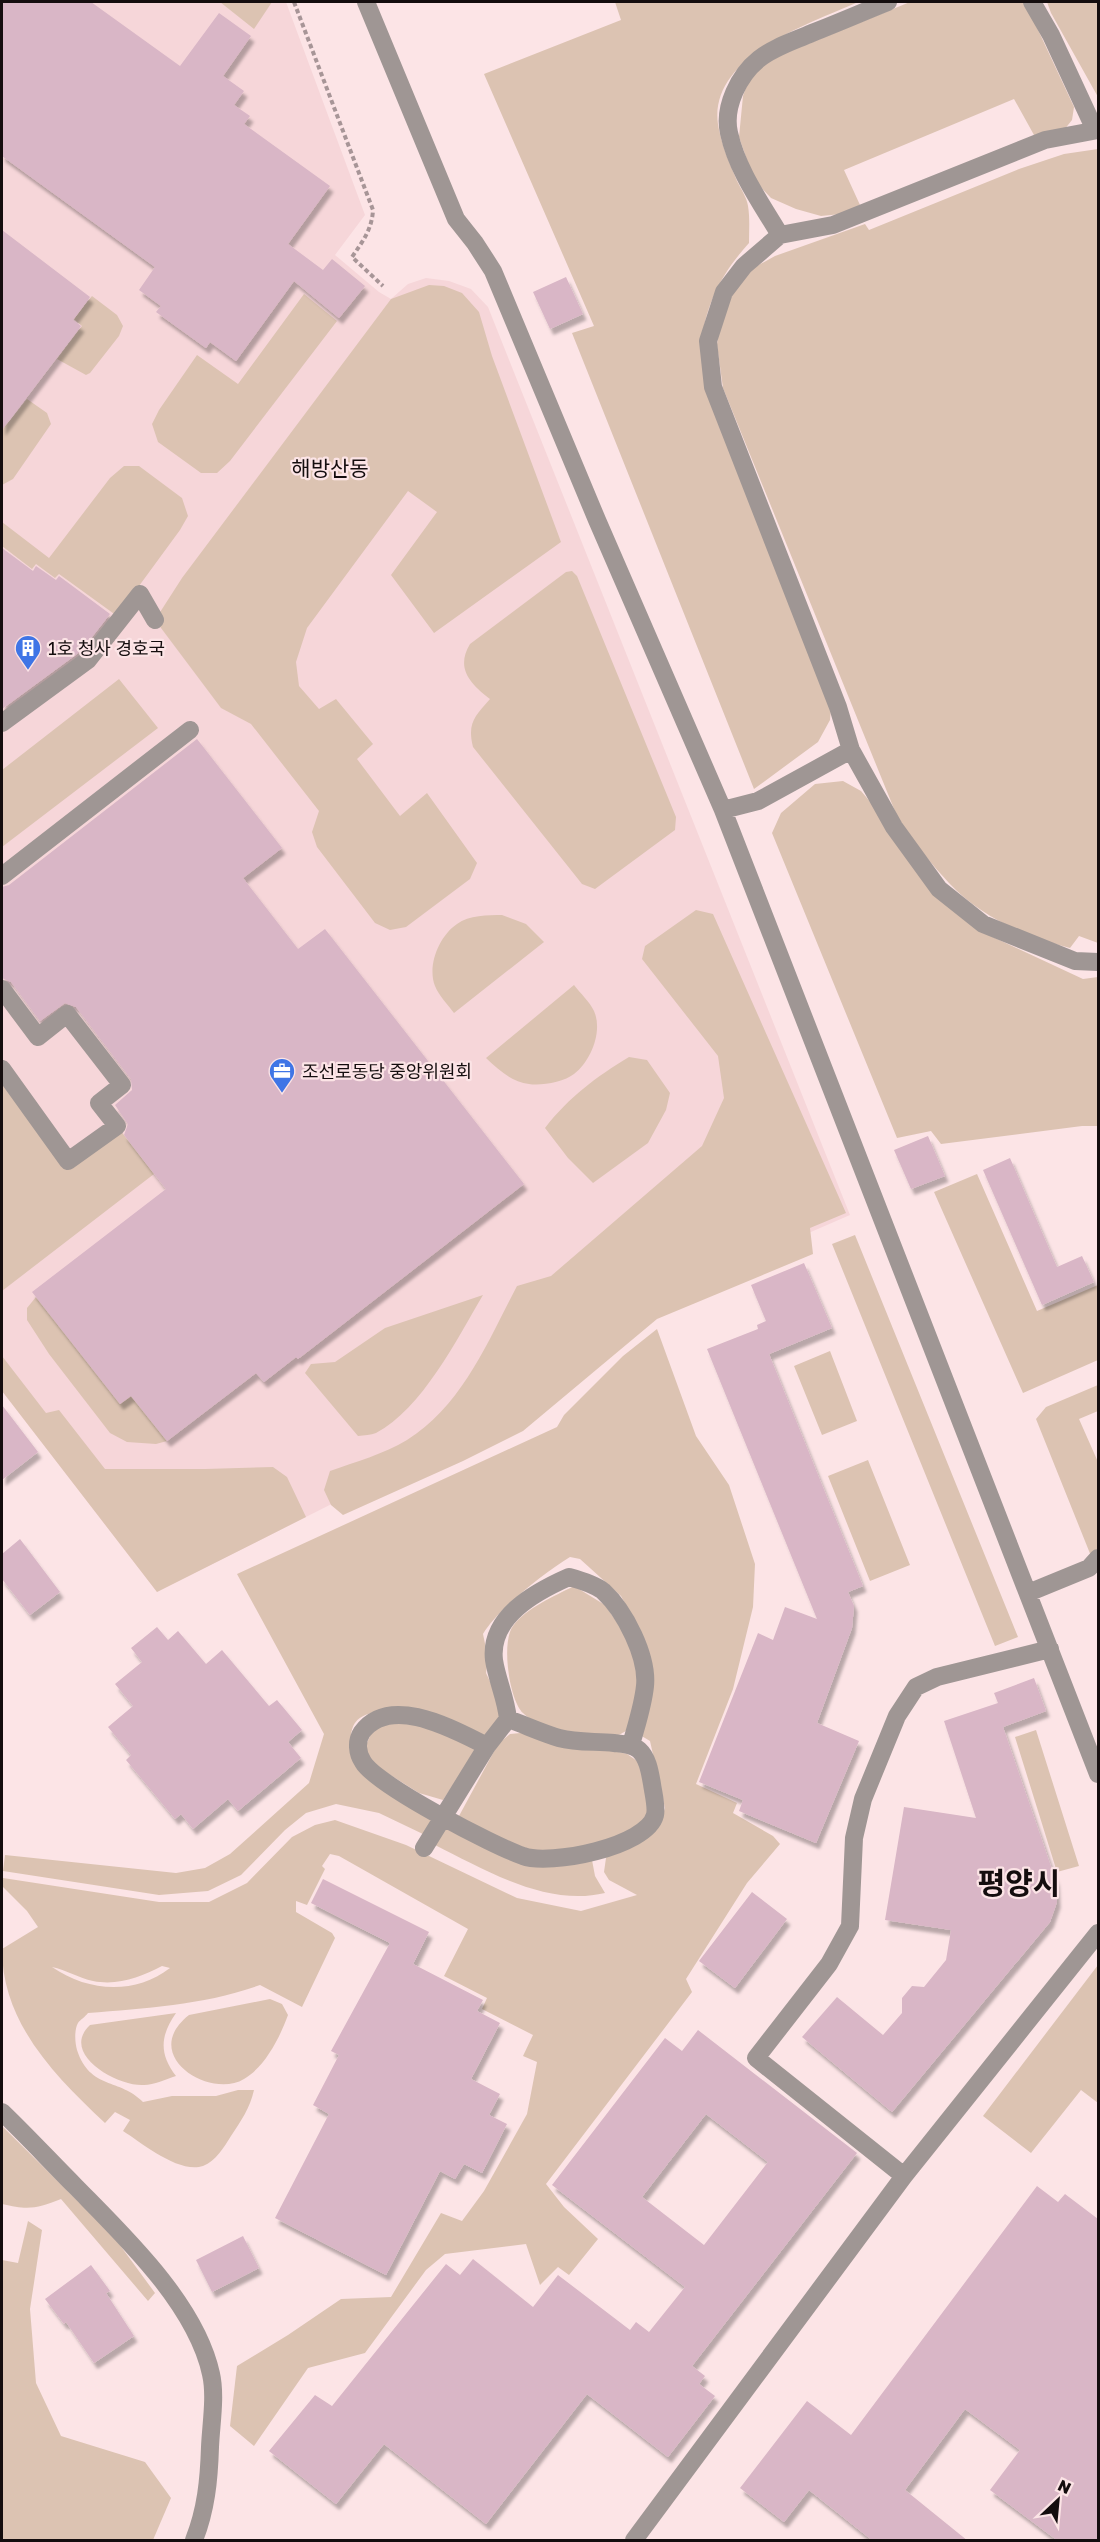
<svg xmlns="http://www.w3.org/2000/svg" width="1100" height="2542" viewBox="0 0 1100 2542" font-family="'Golos Text','Noto Sans KR',sans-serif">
	<defs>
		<filter id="shadow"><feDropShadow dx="3.5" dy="6" stdDeviation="1.5" flood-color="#0004"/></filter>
	</defs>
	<rect width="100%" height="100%" fill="#fce4e6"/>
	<path fill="#f6d6d9" d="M2,2H286L365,215L335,255L379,292L391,299L408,284L426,278L449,281L471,289L488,307L850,1215L694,1283L417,1461L157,1592L2,1391Z"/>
	<path fill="#dcc3b2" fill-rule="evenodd" d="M220,2H272L254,29Z
		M615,2H858C807,25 699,59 720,134C724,151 731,166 737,181C741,189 747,198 748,206C750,218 749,231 749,243C721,274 705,305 701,347L831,707L830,720L818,742L754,789L572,333L594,326L484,74L621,20Z
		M910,2H1025L1074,107L1072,120L1064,130L1034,135L1014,99L844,170L860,205L841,214L821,216L796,209L771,198L754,180L739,137L743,96L748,82L762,66L783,54Z
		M1047,2H1098V97L1051,13Z
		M1098,149V943L1079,936L1070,948C1026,937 981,917 949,883C932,865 917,845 901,826L723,388L717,345L719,326L726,303L746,272L775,256L865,224L869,230L1019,169L1064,154Z
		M429,285L444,286L462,293L479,312L492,356L561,542L434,633L391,575L437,512L408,491L307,628L296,662L299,686L319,709L336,699L373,744L357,759L400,816L427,793L477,863L470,879L406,927L390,930L375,923L317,847L312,832L319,811L251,724L221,708L155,620L182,578L391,299Z
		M304,294L337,321L230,461L217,473H201L158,442L152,424L159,410L197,355L238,384Z
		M92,296L117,315L123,326L119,336L90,373L86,375L57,359L82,326L74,319Z
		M27,399L47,413L51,424L13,479L2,485V420L8,423Z
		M124,466H139L182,498L188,516L180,530L117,616L59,574L55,578L36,564L32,569L2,546V522L49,558L110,478Z
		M572,571L577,576L676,817L675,830L595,889L582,884L473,747C467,723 475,716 490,699C471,684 455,669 470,644L566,572Z
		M119,679L158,728L2,847V770Z
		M843,781L861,791L980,931L1083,979L1098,977V1126H1082L941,1144L931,1131L897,1138L772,833L781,813L815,784Z
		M696,910L713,914L846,1213L810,1228L813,1254L657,1319L523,1431L463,1461L343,1515L331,1505L324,1490L330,1471C355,1462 384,1454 407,1440C462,1406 488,1341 517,1286L551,1276L702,1146L724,1098L718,1056L642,959L645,946Z
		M502,915L526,924L544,942L454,1013C448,1005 439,996 435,986C427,966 439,936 457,924C469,915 488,915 502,915Z
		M574,985C580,993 590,1002 594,1011C603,1031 591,1061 574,1074C564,1082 541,1086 529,1084C511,1082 498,1069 486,1058Z
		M629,1057L647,1060L670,1093L666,1110L648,1143L593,1183L568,1158L545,1128C569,1097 596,1077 629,1057Z
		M2,1069L68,1161L117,1126L154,1174L2,1291Z
		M977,1174L1037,1311L1098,1285V1360L1023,1393L934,1192Z
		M855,1235L1018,1637L995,1646L832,1244Z
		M483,1295C457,1339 422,1409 376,1433C371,1435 364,1435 358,1436L305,1373L311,1364L335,1362L385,1328Z
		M36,1297L120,1404L131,1396L167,1441L156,1444L127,1442L110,1433L49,1354L27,1320V1308Z
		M657,1329L696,1436L729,1485L755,1564L753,1607L733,1689L696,1784L737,1803L733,1813L773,1836L780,1844L747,1883L686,1979L692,1992L546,2184L564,2207L598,2239L569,2275L558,2267L540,2285L526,2244L445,2254L426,2270L365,2353L308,2368L254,2446L230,2426L237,2366L288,2335L341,2299L391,2297L441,2213L462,2221L484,2191L527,2114L537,2062L523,2056L533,2035L482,2009L487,1998L444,1976L468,1929L339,1856L330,1854L322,1866L325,1869L307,1905L296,1901V1912L332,1933L335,1938L302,2007L260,1985C204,2005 147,2008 88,2013C85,2017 80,2020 78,2023C74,2030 75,2043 77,2050C90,2090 120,2078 143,2102L172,2096H216L238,2090H254C250,2108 241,2121 231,2136C224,2147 216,2161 203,2166C179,2174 142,2143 123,2131L130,2120L115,2112L105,2123C55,2076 2,2023 2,1949L38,1927L27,1911L3,1887V1878L159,1902H209L247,1883L292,1837L315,1825L335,1820L406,1845L517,1898L581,1911L637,1895L609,1880L604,1872L606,1858L611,1848L660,1824L665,1808L650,1741L640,1735L641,1633L621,1596L580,1559L570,1557C544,1573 498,1609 483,1634L488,1658L486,1673L501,1705L500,1719L484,1736L377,1711C352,1718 351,1725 350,1750L435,1817L425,1835L379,1813L336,1804L306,1813L285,1830L241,1875L208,1891L159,1895L3,1871L5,1855L176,1873L205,1868L230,1854L309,1783L324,1734L237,1574L557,1427L564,1415L623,1356ZM162,1966L170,1968C135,1995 88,1992 52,1967C66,1970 79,1978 93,1981C118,1986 141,1977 162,1966Z
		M830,1351L857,1421L822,1435L794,1366Z
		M2,1356L46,1413L59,1410L105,1469H205L273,1467L287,1477L306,1517L157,1592L2,1391Z
		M1098,1385V1411L1079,1419L1098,1462V1548L1091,1556L1036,1419L1046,1407Z
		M868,1460L910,1565L870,1581L828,1476Z
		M574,1586L605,1605L629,1640L641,1684L630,1728C627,1730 622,1734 618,1735C594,1740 541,1731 523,1713C509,1699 501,1642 513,1626C526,1608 555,1596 574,1586Z
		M404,1718L478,1748L443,1800L419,1793L368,1761L364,1752C372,1727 377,1722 404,1718Z
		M1036,1730L1079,1866L1057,1872L1015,1737Z
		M531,1732L627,1754L643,1765L650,1816L643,1826L594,1845L539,1853L523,1851L463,1820L459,1816L498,1744L510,1734Z
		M448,1825L523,1861L592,1860L595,1876L605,1893C547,1907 485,1870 435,1845Z
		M1098,1965V2103L1081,2090L1031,2153L983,2116Z
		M270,1999L282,2004L288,2015C280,2037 265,2067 244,2079C210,2100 138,2055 189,2015Z
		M176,2013C160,2036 159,2054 176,2076C166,2079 154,2085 144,2085C118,2087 59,2054 90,2025Z
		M2,2126L114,2237L155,2293L148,2301L61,2199C37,2209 27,2210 2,2204Z
		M28,2221L42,2230L30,2309L36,2383L61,2436L145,2462L171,2498L153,2540H2V2260L18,2263Z"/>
	<path fill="#d9b6c6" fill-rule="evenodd" filter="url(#shadow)" d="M2,2H91L180,66L219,13L251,36L223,76L244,91L234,105L250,116L244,124L330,186L288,244L323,270L332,259L365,286L339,318L294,281L236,361L210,342L206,348L156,312L161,306L139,290L155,267L2,156Z
		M2,230L90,297L73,320L81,326L2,430Z
		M566,277L583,314L550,329L533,292Z
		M2,548L33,571L36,566L56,580L59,576L110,614L81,651L2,709Z
		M197,739L282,848L243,878L298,949L325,929L524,1184L298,1359L296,1357L264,1382L256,1373L167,1441L131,1396L120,1404L32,1292L166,1189L124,1135L128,1124L115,1105L132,1090L131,1079L76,1007L65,1003L40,1021L11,982L2,978V887L9,885Z
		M928,1136L945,1176L911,1189L894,1150Z
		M1010,1158L1057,1267L1082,1256L1094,1282L1042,1305L983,1170Z
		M804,1263L832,1328L769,1354L863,1586L848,1592L854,1606L852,1628L817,1723L859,1741L816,1843L739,1811L743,1800L699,1782L758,1633L773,1640L785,1607L817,1619L707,1349L758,1329L757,1325L766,1321L751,1285Z
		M2,1405L38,1452L2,1480Z
		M20,1539L60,1592L30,1615L2,1579V1554Z
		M157,1627L168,1640L178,1631L206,1664L222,1650L269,1706L277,1700L302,1730L288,1742L301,1758L238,1811L228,1799L193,1829L181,1814L175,1819L126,1760L131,1755L108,1727L133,1706L115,1684L142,1662L131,1648Z
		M1034,1678L1046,1711L1003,1727L1056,1881L1057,1902L1050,1922L892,2112L802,2037L837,1997L883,2035L902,2013V1998L912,1986L924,1987L946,1960L951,1930L885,1920L904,1807L976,1818L944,1721L998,1703L994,1693Z
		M323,1879L429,1932L413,1964L483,2000L477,2011L500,2023L471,2079L500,2094L489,2115L507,2124L482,2173L464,2164L455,2179L440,2171L386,2275L275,2218L329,2114L313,2105L339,2055L331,2051L390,1943L311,1903Z
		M752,1892L787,1919L735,1988L699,1961Z
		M698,2030L857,2153L692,2366L705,2376L699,2384L715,2396L668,2457L587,2394L486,2524L384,2444L336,2504L269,2451L315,2395L332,2406L446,2264L460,2275L473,2259L533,2307L558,2275L630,2330L636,2322L649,2332L685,2287L552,2185L665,2038L682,2051ZM706,2114L768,2162L704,2245L642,2197Z
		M1037,2186L1058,2202L1065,2194L1098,2219V2541H1058L990,2490L1020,2450L965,2409L905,2490L968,2541H873L809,2490L784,2522L740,2488L807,2401L851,2435Z
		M243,2236L259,2268L212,2292L196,2260Z
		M91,2265L110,2291L106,2293L134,2336L94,2363L66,2322L64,2324L45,2299Z"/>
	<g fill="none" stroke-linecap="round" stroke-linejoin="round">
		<path stroke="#a79597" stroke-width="4" stroke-dasharray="4.5 3" stroke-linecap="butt" d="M294,2L373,210C372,229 363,241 352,257L383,286"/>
		<path stroke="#9f9694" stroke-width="18" d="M366,2L456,219L475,243L493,271L597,520L723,810L1098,1774
			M1032,2L1051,35L1095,130
			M1098,130L1045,140L833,225L780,235L744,266L724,292L708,341L713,387L838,707L851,750L894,827L939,889L983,924L1075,961L1098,962
			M780,235C761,203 737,170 729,133C723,107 739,75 759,59C774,47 794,41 812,33C838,23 863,12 888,2
			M2,723L88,660L140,594L155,620
			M723,810L758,801L851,750
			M2,876L190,730
			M2,989L38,1037L67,1014L122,1085L99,1103L117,1126L68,1161L2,1069
			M1028,1593L1089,1568L1098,1558
			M487,1746C456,1731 391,1693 362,1732C356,1741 357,1753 363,1762C376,1785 494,1846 523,1856C549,1866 647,1847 655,1815C657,1807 653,1792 652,1784C650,1773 648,1758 639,1750C632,1744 623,1744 614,1743C596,1741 577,1743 559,1738C542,1733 525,1725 508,1719
			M424,1848L487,1746L508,1719C506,1698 497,1680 494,1660C489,1617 535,1592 569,1577C580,1580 594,1584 603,1591C625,1611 648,1657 645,1686C643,1706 636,1726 631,1745
			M2,2112C27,2136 51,2162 76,2187C124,2236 196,2304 211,2374C216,2396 211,2424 210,2447C209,2480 206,2510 194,2540
			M904,2176L756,2058L829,1964L850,1926L854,1838L863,1799L897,1716L916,1687L937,1677L1050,1649
			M634,2540L904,2176L1098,1933"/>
	</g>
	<defs>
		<g id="building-pin" transform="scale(1.35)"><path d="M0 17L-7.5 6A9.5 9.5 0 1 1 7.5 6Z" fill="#3f75e6" stroke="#fce4e6"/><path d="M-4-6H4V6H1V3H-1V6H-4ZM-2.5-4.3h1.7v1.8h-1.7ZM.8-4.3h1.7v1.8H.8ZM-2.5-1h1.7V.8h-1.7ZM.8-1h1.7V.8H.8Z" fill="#fff"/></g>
		<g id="office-pin" transform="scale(1.35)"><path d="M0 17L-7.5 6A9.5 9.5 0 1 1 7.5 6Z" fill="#3f75e6" stroke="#fce4e6"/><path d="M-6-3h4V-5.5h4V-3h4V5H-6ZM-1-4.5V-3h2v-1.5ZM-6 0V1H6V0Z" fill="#fff"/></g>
	</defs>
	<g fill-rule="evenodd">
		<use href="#building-pin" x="28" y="648"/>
		<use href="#office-pin" x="282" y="1071"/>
	</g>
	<g text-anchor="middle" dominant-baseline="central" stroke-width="4.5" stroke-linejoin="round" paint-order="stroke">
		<g font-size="18" fill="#140d0e" stroke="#fce4e6" text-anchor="start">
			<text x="48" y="648">1호 청사 경호국</text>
			<text x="302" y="1071">조선로동당 중앙위원회</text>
		</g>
		<g font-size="21" fill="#140d0e" stroke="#fce4e6">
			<text x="330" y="468">해방산동</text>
		</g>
		<g font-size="30" font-weight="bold" fill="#140d0e" stroke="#fce4e6">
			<text x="1019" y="1883">평양시</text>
		</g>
	</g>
	<rect width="1100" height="2542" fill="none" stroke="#140d0e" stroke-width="6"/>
	<g transform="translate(1058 2500) rotate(26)" stroke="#fce4e6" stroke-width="4.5" paint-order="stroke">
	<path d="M0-4.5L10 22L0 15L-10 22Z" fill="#140d0e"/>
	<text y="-9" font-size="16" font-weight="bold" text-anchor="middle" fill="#140d0e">N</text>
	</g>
</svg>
